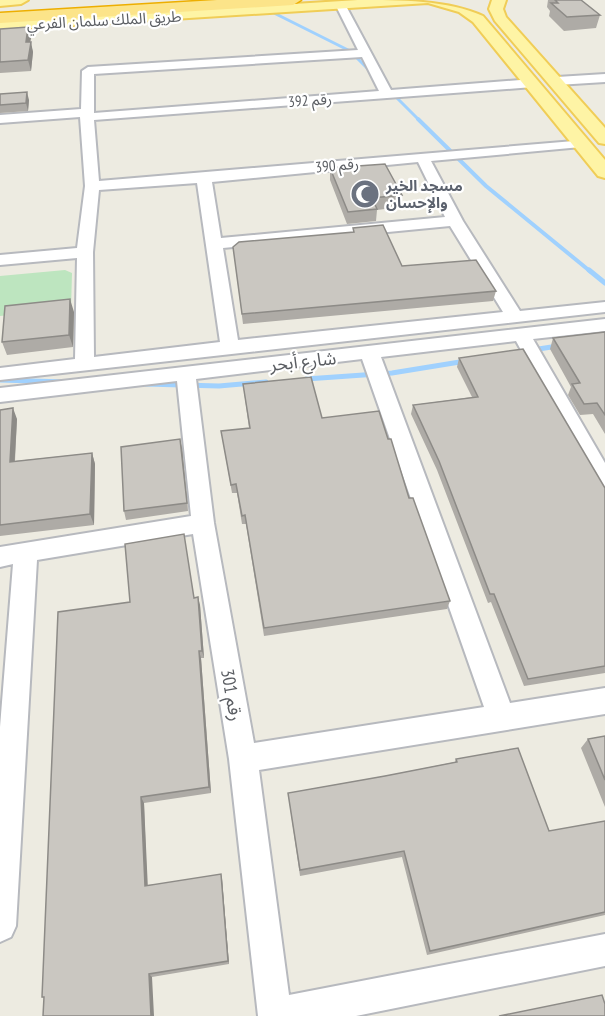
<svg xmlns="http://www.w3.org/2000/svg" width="605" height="1016" viewBox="0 0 605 1016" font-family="'PT Sans Narrow','Noto Sans Arabic',sans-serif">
	<rect width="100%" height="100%" fill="#edebe1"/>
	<path fill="#bde5bf" d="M65,270L72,273L71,309L0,316V276Z"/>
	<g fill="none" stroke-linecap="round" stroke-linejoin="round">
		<path stroke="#a0d1fe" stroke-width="3" d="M274,13L350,51L372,73
			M392,93L419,120"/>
		<path stroke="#a0d1fe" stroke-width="4" d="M418,119L486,186L591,272"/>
		<path stroke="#a0d1fe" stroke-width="5" d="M589,270L605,283
			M532,350L558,346
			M306,379L392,373L466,361
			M0,380L65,382
			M145,384L219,386L266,382"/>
		<g stroke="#b7b9be" stroke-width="4">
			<path id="minor" d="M341,3L346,6L391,90L533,79L539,83L533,87L94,120L99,181L586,140L588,143L586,146L581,147L431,161L463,221L520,311L605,302V312L0,380V368L75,359L77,258L0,265V255L77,248L85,186L80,117L0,123V115L81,109L82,71L88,67L358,50L336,6ZM362,57L379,91L94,113V74ZM418,162L445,217L221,238L212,182ZM197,183L220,342L94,357L93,252L99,190ZM450,226L503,312L238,340L223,248Z
				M605,74V82L557,85L551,81L557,77Z
				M605,319V331L533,339L605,463V490L597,488L516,341L381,357L510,703L605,688V714L259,770L289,995L605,934V966L356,1016H258L229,759L193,534L37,560L16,926L11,937L0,942V727L13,564L0,567V547L191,516L177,381L0,402V388ZM362,359L484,707L254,743L214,523L196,379Z"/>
		</g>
		<g stroke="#f0cd57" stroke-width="4">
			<path id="major" d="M0,0H28L21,4L0,6Z
				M358,0C400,0 448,0 483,16L605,160V178L598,176L473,22L459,12L428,3L0,30V22Z
				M492,0H506L503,9L506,17L605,128V144L599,143L495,21L489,9Z"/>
		</g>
		<g stroke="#edae01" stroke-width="3">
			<path id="highway" d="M217,0H301L293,5L0,23V13Z"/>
		</g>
		<use href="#minor" fill="#fff" fill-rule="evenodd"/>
		<use href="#major" fill="#fef4a5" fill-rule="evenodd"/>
		<use href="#highway" fill="#fce489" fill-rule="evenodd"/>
	</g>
	<path fill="#aeaba6" d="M548,0H581L600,15L596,28L564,31L549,16L550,11L547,7Z
		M0,29L31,38L30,42L33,52L31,71L0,73Z
		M0,94L29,100L28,111L0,113Z
		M330,168L402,195L401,207L377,210L376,221L347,224L330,180Z
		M353,228L402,266L496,291L493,301L243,324L233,247L353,232Z
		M74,312L73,347L7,355L2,342Z
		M605,332V434L593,414L580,415L568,395L571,387L550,349L553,338Z
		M459,358L605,488V673L524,686L491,602L488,603L437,470L411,414L413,405L472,397L457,367Z
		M243,384L322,418L388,439L409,498L450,601L447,609L264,636L246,524H242L237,493H232L221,431L249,428Z
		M0,410L17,419L15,461L92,453L95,464L94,525L0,536Z
		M182,448L188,511L126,520L124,511Z
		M195,598L200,605L204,658H201L211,793L144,803L147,885L222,879L229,964L152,977L44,998L42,997Z
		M605,736V807L581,748L588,739Z
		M456,759L549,831L605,821V915L427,955L402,857L300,876L288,793L385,776L455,762Z"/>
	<path fill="#8d8b87" d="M28,27L31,38L28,53L26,42Z
		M31,42L33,52L31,71L28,60Z
		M27,92L29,100L28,111L26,103Z
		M70,299L74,312L73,347L69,335Z
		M13,408L17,419L14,472L10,462Z
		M180,439L182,448L188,511L187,503Z
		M92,453L95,464L94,525L90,514Z
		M198,597L200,605L204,658L202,651Z
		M199,651L201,658L211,793L209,787Z
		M141,797L144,803L148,890L145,886Z
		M221,874L222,879L229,964L228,961Z
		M149,974L152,977L154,1016H151Z"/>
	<path fill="#cac7c1" stroke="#8d8b87" stroke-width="1.5" d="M555,0H581L600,15L567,17L551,3H558Z
		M28,27L26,42H31L28,60L0,62V29Z
		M27,92L26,103L0,105V94Z
		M385,164L402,195L372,198L377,209L348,212L330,168Z
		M383,225L402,266L476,260L496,291L242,314L233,247L239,242L354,232L353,228Z
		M70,299L69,335L2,342L5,306Z
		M605,332V415L597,403L584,404L572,384L580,383L553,338Z
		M523,349L605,488V666L528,679L494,594H490L439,461L413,405L478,397L459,358Z
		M311,377L322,418L379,411L388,439H391L409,498H413L450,601L264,628L245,515L242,516L236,484L231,485L221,431L250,428L243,384Z
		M13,408L10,462L92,453L90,514L0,525V410Z
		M180,439L187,503L124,511L121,447Z
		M184,534L194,598L198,597L202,651H199L209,787L141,797L145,886L221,874L228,961L149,974L151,1016H43L44,997H42L58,612L130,602L125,544Z
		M605,736V780L588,739Z
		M518,748L549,831L605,821V912L430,951L404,851L300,870L288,793L385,776L457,762L456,759Z
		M602,995L605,1004V1016H499Z"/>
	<defs>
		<g id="mosque-disc" transform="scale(1.5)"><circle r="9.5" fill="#6b7280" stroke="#fff"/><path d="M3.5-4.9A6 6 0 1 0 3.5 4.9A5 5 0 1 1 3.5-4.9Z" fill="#fff"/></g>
	</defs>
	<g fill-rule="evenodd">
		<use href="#mosque-disc" x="365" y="194"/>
	</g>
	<g text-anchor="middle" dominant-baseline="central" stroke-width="4.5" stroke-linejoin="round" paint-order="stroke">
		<g font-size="15" fill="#5a5d62" stroke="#fff">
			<text transform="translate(104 20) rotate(-3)">طريق الملك سلمان الفرعي</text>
			<text transform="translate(310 100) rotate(-4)">رقم 392</text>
			<text transform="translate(337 165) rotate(-5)">رقم 390</text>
		</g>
		<g font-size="15" font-weight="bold" fill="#5b616d" stroke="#fff" text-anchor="start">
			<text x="386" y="185">مسجد الخير<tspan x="386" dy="17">والإحسان</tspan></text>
		</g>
		<g font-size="18" fill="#5a5d62" stroke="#fff">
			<text transform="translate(303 361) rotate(-6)">شارع أبحر</text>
			<text transform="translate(232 695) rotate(80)">رقم 301</text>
		</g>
	</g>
</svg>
